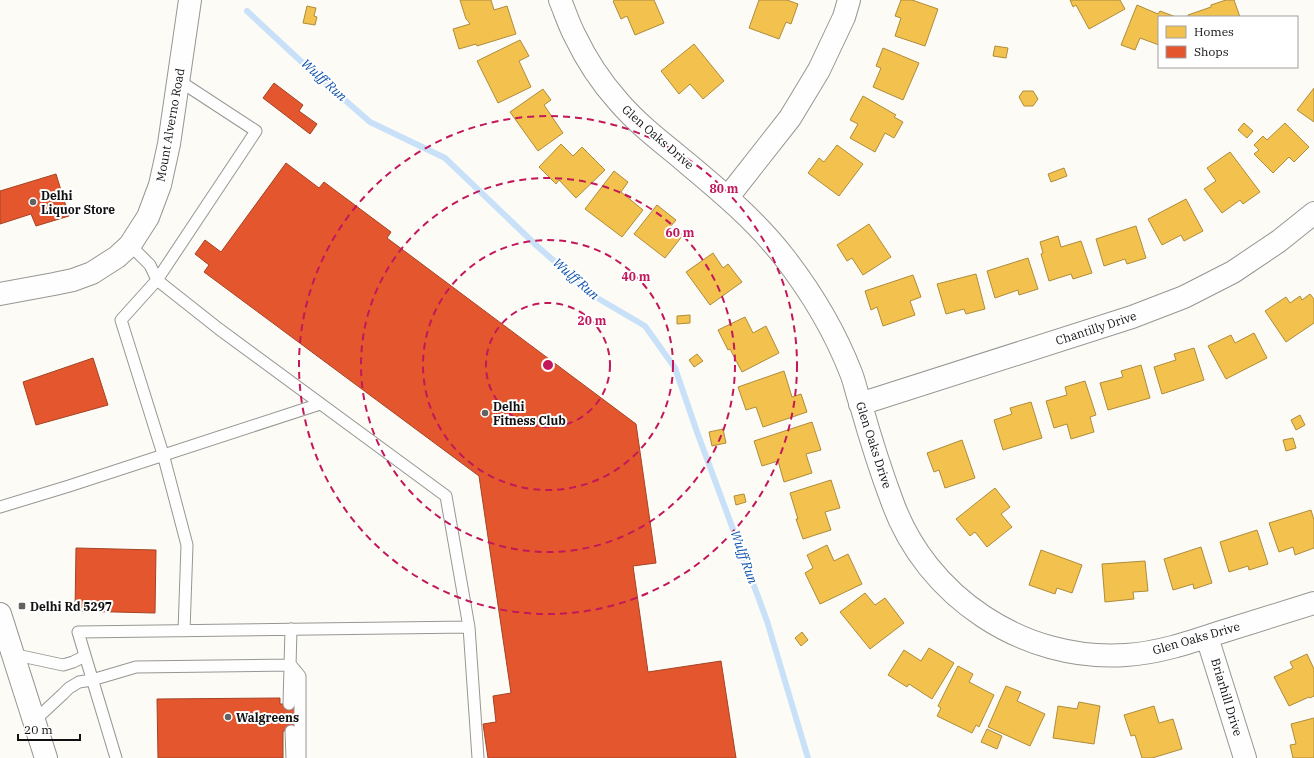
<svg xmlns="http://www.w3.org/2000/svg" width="1314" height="758" viewBox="0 0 1314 758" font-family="'IBM Plex Serif',serif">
	<rect width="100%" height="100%" fill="#fcfbf5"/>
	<path fill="#f2c14e" stroke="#ae8c3b" d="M460,0H491L494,10L507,6L516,34L477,46L476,44L459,49L453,29L470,24L468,21L466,19Z
		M615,0H654L664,23L635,35L627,16L621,19L613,1Z
		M759,0H787L798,4L791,24L786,22L779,39L749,28Z
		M901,0H912L938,9L925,46L895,36L901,18L895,16Z
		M1070,0H1120L1125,9L1089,29L1076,5L1073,7Z
		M1226,0H1234L1240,17H1188V15L1211,7V5Z
		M1137,5L1158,14L1160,11L1176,17H1159V45L1140,38L1135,50L1121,45Z
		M307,6L316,8L314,16L317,17L315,25L303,23Z
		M520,40L529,56L519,61L531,87L498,103L477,61Z
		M694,44L724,81L703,99L690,84L679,94L661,71Z
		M995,46L1008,48L1006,58L993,56Z
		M883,48L919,63L903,100L873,87L881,68L876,66Z
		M1314,88V122L1297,110Z
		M543,89L551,100L544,105L563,133L538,151L510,112Z
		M1023,91H1033L1038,99L1033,106H1024L1019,97Z
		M863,96L896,115L894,117L903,122L894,138L885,133L875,152L850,138L858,124L850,120Z
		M1244,123L1253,131L1247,138L1238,130Z
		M1285,123L1309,147L1294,162L1289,157L1273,173L1254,154L1259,150L1254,145L1263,136L1267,140Z
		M561,144L573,156L582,147L605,170L576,198L559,180L556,184L539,167Z
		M837,145L863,164L839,196L808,173L819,158L824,162Z
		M1230,152L1260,192L1243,204L1240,200L1222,213L1204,189L1216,181L1207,168Z
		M1064,168L1067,176L1051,182L1048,174Z
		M614,171L628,182L621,192L643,210L622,237L585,209Z
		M1186,199L1203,231L1184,241L1181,235L1162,245L1148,219Z
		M657,205L676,220L671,226L683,235L665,258L634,234Z
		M869,224L891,257L863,275L852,258L847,261L837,245Z
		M1136,226L1146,258L1127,264L1125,259L1104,266L1096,239Z
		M1058,236L1061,247L1081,241L1092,273L1073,279L1071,274L1049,281L1041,254L1043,253L1040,242Z
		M713,253L723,268L728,264L742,282L710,305L686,272Z
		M1028,258L1038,289L1019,295L1018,290L995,298L987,271Z
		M976,274L985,309L966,314L964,309L946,314L937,284Z
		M913,275L921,297L910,301L915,315L883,326L877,307L871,310L865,291Z
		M1310,294L1314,299V323L1286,342L1265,311L1286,297L1290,303L1300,296L1302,300Z
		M690,315V323L677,324V316Z
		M745,317L753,333L766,326L779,353L742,372L730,349L728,350L718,330Z
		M1254,333L1267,358L1226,379L1208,346L1231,335L1235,343Z
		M1194,348L1204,380L1162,394L1154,367L1176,360L1174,354Z
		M697,354L703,361L694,367L689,360Z
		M1141,365L1150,398L1108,410L1100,383L1123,377L1121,371Z
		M784,371L792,397L801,394L807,412L763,427L756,407L746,410L738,387Z
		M1085,381L1096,415L1090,417L1094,432L1071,439L1067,424L1054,428L1046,401L1067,395L1065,387Z
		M1031,402L1042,438L1003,450L994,420L1012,414L1010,408Z
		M1300,415L1305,425L1296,430L1291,420Z
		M812,422L821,450L806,454L812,473L784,482L778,461L762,466L754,441Z
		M723,429L726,443L712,446L709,432Z
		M1293,438L1296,448L1286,451L1283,440Z
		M962,440L975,478L945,488L939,470L934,472L927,453Z
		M831,480L840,508L825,512L831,530L803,539L796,519H798L790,493Z
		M995,488L1010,507L1001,514L1012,527L987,547L975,532L970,536L956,519Z
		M744,494L746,502L736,505L734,496Z
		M1311,510L1314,520V548L1295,555L1293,547L1279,552L1269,523Z
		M1257,530L1268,564L1249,570L1248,566L1229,572L1220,542Z
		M827,545L834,561L848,554L862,584L820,604L805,573L813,568L807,555Z
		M1201,547L1212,583L1194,589L1193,584L1173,590L1164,559Z
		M1041,550L1082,565L1072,593L1057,588L1055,594L1029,585Z
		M1145,561L1148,591L1133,592L1134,599L1105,602L1102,564Z
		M865,593L875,605L885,598L904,623L870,649L840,612Z
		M802,632L808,640L801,646L795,638Z
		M929,648L954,663L932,699L909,684L907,687L888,675L904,650L921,661Z
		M1307,654L1314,669V696L1310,698L1309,697L1289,706L1274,677L1293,668L1290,662Z
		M958,666L973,674L969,682L994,695L979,727L976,725L972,733L937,716L941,708L938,706Z
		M1006,686L1021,692L1017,701L1045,714L1030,746L988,727Z
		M1079,702L1100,706L1094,744L1053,738L1058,706L1077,709Z
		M1154,706L1159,723L1173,719L1182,749L1152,758H1142L1135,735L1131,736L1124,715Z
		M1314,718V758H1293L1290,745L1296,744L1291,724Z
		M987,729L1002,736L997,749L981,742Z"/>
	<path fill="#e4572e" stroke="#a44225" d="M274,83L303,105L299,111L317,124L310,134L263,98Z
		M286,163L319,188L324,182L391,232L387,238L636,424L656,563L633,566L648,672L721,661L736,758H488L483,724L496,722L493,696L511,693L479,476L204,272L209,265L195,254L205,240L221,252Z
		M56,174L69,216L36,226L31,214L0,224V191Z
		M93,358L108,405L36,425L23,382Z
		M76,548L156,550L155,613L75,611Z
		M280,698V704H298V730L283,731V758H158L157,699Z"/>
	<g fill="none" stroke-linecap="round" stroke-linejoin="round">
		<path stroke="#c9e1f8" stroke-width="6" d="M247,11L306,66L370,122L445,158L537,246L594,296L645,326L675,368L697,432L767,621L808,758"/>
		<g stroke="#969693" stroke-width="13">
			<path id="service" d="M178,80L256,131L157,280L121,320L163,454L187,545L184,631
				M130,245L150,265L157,280L219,329L446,496L469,627L478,758
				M0,507L69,486L320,404
				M12,654L63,665L73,662L85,656
				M289,704L291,629
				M34,721L63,694L69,688L79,682L92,680L136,667L291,665L300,676V758
				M291,731L292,758
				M116,758L78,632L469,627"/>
		</g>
		<g stroke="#969693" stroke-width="24">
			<path id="minor" d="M560,0C565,12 569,25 575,36C586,59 601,82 618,101C635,121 655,137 676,154C714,186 753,217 784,257C812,293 835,332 851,373C855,383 857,395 861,405C870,437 880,469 892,501C926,597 1024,662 1126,655C1158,653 1188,643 1218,633C1250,623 1282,613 1314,603
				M728,197L790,118L819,70L844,17L849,0
				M860,404L1132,317L1184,297L1233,272L1279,241L1314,213
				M1207,637L1245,758"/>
		</g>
		<g stroke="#969693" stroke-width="24">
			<path id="tertiary" d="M0,294L54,284L73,280L92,273L117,257L130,245L148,217L160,185L169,144L190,0
				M0,614L46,758"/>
		</g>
		<use href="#service" stroke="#fffefe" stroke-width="11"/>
		<use href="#minor" stroke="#fffefe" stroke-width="22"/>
		<use href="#tertiary" stroke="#fffefe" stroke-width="22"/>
	</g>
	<g fill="none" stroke="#c2185b" stroke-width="2" stroke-dasharray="7 5">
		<circle cx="548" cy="365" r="62"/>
		<circle cx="548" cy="365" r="125"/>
		<circle cx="548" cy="365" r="187"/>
		<circle cx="548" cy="365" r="249"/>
	</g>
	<g fill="#636260" stroke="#fff" stroke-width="1.5">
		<circle cx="33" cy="202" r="4"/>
		<circle cx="485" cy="413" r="4"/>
		<rect x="18" y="602" width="8" height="8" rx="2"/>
		<circle cx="228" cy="717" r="4"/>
	</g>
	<g text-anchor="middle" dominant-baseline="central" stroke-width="4" stroke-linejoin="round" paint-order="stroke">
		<g font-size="12" fill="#101010" stroke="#fff">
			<text transform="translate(170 125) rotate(-80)">Mount Alverno Road</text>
			<text transform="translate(658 137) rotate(41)">Glen Oaks Drive</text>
			<text transform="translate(1096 328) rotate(-18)">Chantilly Drive</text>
			<text transform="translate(874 445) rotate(72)">Glen Oaks Drive</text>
			<text transform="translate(1196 638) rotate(-16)">Glen Oaks Drive</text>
			<text transform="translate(1227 697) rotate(73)">Briarhill Drive</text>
		</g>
		<g font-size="12" font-weight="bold" fill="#101010" stroke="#fff" text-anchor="start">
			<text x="41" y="195">Delhi<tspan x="41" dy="14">Liquor Store</tspan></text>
			<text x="493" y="406">Delhi<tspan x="493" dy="14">Fitness Club</tspan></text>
			<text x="30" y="606">Delhi Rd 5297</text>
			<text x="236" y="717">Walgreens</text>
		</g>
		<g font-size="13" font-style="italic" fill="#0f52ac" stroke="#fff">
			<text transform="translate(324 80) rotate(42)">Wulff Run</text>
			<text transform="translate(576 279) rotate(41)">Wulff Run</text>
			<text transform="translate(744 557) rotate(70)">Wulff Run</text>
		</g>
	</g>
	<circle cx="548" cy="365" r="6" fill="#c2185b" stroke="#fff" stroke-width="2"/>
	<g font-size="12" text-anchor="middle" font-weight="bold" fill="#c2185b" stroke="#fff" stroke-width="4" stroke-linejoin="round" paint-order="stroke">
		<text x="724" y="193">80 m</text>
		<text x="680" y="237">60 m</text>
		<text x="636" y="281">40 m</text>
		<text x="592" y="325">20 m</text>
	</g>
	<rect x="1158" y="16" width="140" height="52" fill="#ffffff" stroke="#9f9f9f"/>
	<rect x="1166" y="26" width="20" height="12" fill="#f2c14e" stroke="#9f9f9f"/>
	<text x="1194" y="36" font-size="12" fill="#101010">Homes</text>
	<rect x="1166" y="46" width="20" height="12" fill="#e4572e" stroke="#9f9f9f"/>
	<text x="1194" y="56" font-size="12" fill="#101010">Shops</text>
	<path d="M18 734v6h62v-6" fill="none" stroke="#101010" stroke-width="2"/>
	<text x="24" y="734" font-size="12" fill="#101010" stroke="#ffffff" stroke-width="3" paint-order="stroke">20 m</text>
</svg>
